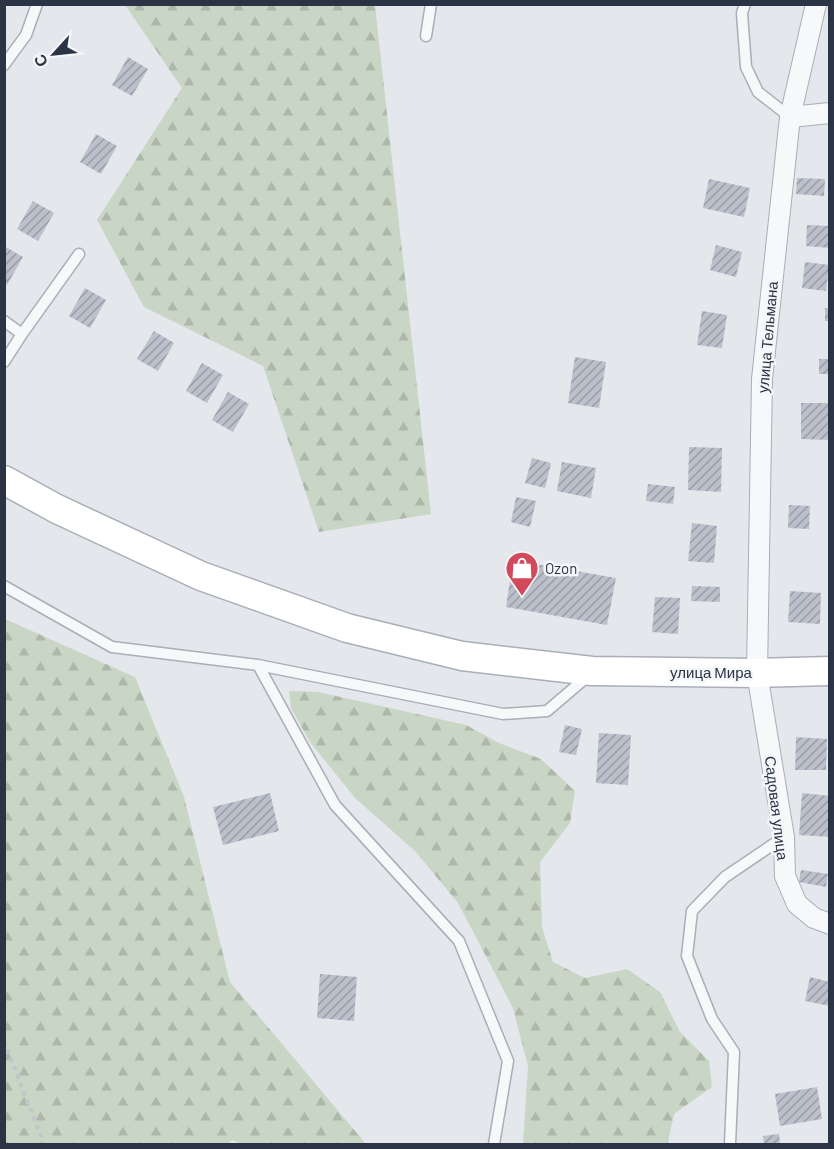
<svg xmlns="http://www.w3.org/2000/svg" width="834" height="1149" viewBox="0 0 834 1149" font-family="Barlow,sans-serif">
	<defs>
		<pattern id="forest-firs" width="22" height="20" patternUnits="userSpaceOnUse" patternTransform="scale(1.5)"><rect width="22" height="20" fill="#c9d6c5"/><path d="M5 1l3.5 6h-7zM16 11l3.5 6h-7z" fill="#adb8ab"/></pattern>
		<pattern id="building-hatch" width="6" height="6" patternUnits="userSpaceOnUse" patternTransform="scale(1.5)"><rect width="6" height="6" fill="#bbc0ca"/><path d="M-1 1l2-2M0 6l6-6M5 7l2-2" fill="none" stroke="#989da6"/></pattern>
	</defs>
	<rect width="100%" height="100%" fill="#e4e7ec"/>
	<path fill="url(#forest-firs)" d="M125,5H375L431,514L319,532L263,366L144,307L97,220L182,88Z
		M5,619L135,677L184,797L230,982L366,1144H243L232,1140L228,1144H5Z
		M289,691L318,692L466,725L499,743L541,759L575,791L570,823L540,862L542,927L553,962L585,978L627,969L660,992L680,1032L709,1061L712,1087L674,1114L668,1142L669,1144H523L528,1066L513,1008L458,903L415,851L356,799L310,742L291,708Z"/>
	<path fill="url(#building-hatch)" d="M128,57L148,69L132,96L112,85Z
		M96,134L117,146L101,174L80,162Z
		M797,178L825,179L824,196L796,194Z
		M709,179L750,188L744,217L703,208Z
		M33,201L54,213L38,241L17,229Z
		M807,225L830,226V248L806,246Z
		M716,245L742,252L736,277L710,270Z
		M4,246L23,257L7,285L4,283Z
		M805,262L829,265L826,291L802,288Z
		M85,288L106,300L90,328L69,316Z
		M825,308L830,309V321H825Z
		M702,311L727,315L722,348L697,345Z
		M154,331L174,343L158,371L137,359Z
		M575,357L606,362L599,408L568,403Z
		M819,359H830V374H819Z
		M202,363L223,375L207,403L186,391Z
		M228,392L249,404L233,432L212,420Z
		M801,403H830V440L801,439Z
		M689,447L722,448L721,492L688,490Z
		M532,458L551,463L545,488L525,483Z
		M562,462L596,468L591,498L557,491Z
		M648,484L675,487L673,504L646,501Z
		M516,497L536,501L530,527L511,522Z
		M789,505L810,506L809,529L788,528Z
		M692,523L717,526L714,563L688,561Z
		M513,560L616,578L607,625L506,607Z
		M692,586L720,587V602L691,601Z
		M790,591L821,593L820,624L788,622Z
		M655,597L680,598L678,634L652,632Z
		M565,725L582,729L576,755L559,752Z
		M599,733L631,735L628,785L596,783Z
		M796,737L827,739L826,770H795Z
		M270,793L279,831L223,845L213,807Z
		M802,793L830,796V837L799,835Z
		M801,870L828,874L826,887L799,882Z
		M320,974L357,977L354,1021L317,1018Z
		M810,977L830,982V1006L805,1001Z
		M817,1087L822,1119L780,1126L775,1094Z
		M779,1134L780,1144H764L763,1136Z"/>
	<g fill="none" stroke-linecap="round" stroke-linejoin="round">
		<g stroke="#a9aeb7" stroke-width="13">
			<path id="service" d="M745,4L742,13L746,67L758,92L790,117
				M426,36L431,4
				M4,65L26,35L37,4
				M4,321L22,334
				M4,362L22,334L79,254
				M4,586L112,647L258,665L503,714L547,711L588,676
				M258,665L335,805L459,941L508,1061L494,1144
				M730,1144L734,1052L712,1019L687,956L692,911L725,877L784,837"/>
		</g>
		<g stroke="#a9aeb7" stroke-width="22">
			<path id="minor" d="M816,4L790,117L762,379L757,673L784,837L785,876L797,904L814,918L830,924
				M790,117L830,113"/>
		</g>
		<g stroke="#a9aeb7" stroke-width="31">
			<path id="secondary" d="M4,480L57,509L201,576L347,628L462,656L592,671L757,673L830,671"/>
		</g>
		<path stroke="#c2c5cb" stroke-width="4" stroke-dasharray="4.5 4.5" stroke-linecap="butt" d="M4,1041L44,1144"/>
		<use href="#service" stroke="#f7f8fa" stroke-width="10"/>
		<use href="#minor" stroke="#f7f8fa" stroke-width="20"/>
		<use href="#secondary" stroke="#fff" stroke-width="28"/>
	</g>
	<defs>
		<g id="shop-pin" transform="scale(1.725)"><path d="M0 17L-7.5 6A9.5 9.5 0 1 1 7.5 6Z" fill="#d1495b" stroke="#f4f6f9"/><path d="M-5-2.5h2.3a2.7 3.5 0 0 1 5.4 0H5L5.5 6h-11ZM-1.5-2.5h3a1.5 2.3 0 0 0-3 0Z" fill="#fff"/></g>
	</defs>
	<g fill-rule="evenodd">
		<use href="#shop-pin" x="522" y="568"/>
	</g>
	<g text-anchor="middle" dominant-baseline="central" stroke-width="5" stroke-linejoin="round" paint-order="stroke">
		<g font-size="15" fill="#2b3445" stroke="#f4f6f9">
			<text transform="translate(767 337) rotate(-85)">улица Тельмана</text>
			<text x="711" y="672">улица Мира</text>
			<text transform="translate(777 808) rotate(83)">Садовая улица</text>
		</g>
		<g font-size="15" fill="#2b3445" stroke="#f4f6f9" text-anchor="start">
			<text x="545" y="568">Ozon</text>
		</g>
	</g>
	<rect width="834" height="1149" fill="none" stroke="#2b3445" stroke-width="12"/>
	<g transform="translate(54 54) rotate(243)" stroke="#f4f6f9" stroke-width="4.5" paint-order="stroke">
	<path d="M0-4.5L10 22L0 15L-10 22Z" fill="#2b3445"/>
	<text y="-9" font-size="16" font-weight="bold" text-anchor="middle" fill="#2b3445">С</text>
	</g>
</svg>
